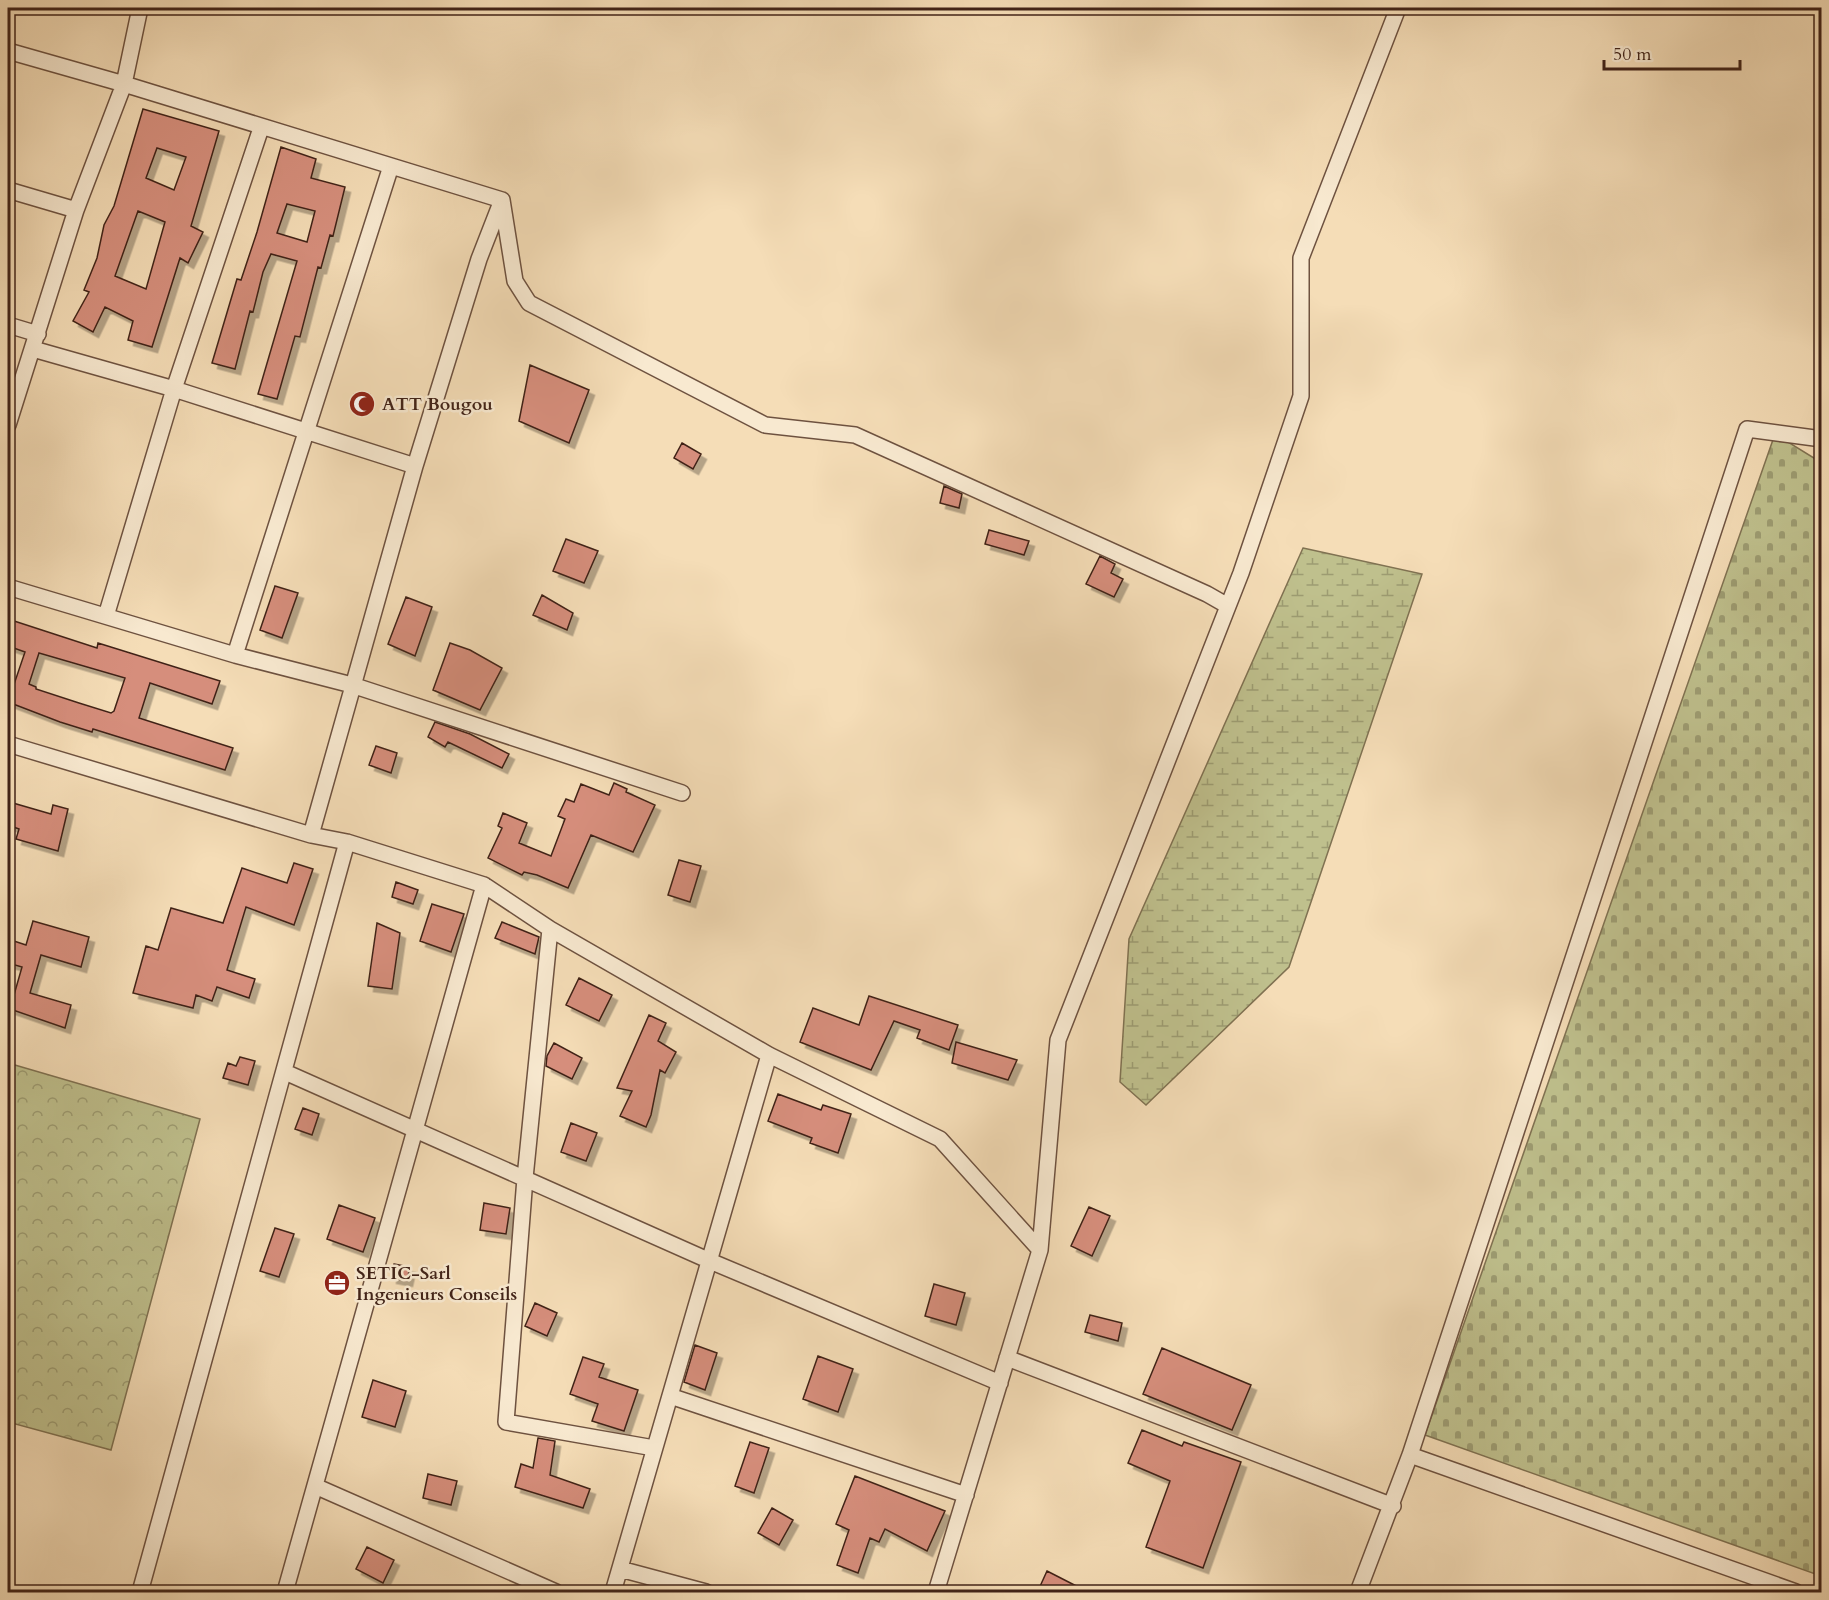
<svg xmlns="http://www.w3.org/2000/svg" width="1829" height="1600" viewBox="0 0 1829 1600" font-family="Cardo,serif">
	<defs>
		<pattern id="forest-crowns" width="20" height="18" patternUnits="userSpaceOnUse" patternTransform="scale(1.5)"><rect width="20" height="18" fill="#bfc08d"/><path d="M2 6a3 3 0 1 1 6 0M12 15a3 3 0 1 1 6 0" fill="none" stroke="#9d9c72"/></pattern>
		<pattern id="wetland-marsh" width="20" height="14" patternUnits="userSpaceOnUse" patternTransform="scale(1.5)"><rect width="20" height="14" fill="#bfc08d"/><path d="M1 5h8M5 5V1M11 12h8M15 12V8" fill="none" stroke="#9d9c72"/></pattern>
		<pattern id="cemetery-stones" width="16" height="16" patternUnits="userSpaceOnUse" patternTransform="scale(1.5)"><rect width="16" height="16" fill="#bfc08d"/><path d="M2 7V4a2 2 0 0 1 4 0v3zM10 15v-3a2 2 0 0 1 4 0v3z" fill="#9d9c72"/></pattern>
		<filter id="shadow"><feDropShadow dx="5.5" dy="5.5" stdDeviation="0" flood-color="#0004"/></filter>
	</defs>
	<rect width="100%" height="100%" fill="#f5ddb7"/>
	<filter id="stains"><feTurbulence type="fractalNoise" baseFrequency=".00333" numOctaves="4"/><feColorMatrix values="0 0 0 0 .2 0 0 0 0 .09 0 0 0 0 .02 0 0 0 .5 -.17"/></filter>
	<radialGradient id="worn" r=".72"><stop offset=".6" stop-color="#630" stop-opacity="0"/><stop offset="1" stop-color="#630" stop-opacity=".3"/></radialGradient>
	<path fill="url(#forest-crowns)" stroke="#807252" stroke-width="1.5" d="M8,1063L200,1119L111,1450L8,1422Z"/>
	<path fill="url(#wetland-marsh)" stroke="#807252" stroke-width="1.5" d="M1303,548L1422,574L1289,967L1146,1105L1120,1082L1129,939Z"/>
	<path fill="url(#cemetery-stones)" stroke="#807252" stroke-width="1.5" d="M1775,434L1822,463L1821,1576L1425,1435Z"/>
	<path fill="#d68e7c" stroke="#412318" stroke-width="1.5" fill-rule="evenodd" filter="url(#shadow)" d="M143,109L219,131L191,226L203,232L188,263L180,258L152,347L128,340L133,321L105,307L93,332L73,321L89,292L84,290L97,258L104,225L114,206ZM157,148L186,157L174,190L146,178ZM138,211L165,222L146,289L115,276Z
		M281,147L316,159L311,178L345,187L333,236L330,235L321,268L318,267L300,337L295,336L277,399L258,394L297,261L271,254L263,272L253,312L250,311L235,369L212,363L237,279L241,280L257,232ZM287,204L315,211L307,242L277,233Z
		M530,365L589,390L569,443L519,421Z
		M682,443L701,454L693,469L674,458Z
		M944,486L962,494L959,508L940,503Z
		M989,530L1029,541L1024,555L985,544Z
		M566,539L598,551L584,583L553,571Z
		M1100,556L1115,564L1111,573L1123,579L1114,597L1086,584Z
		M275,586L298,593L282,638L260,630Z
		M542,595L573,613L567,630L533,615Z
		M406,597L432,607L415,656L388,644Z
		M8,619L97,648L98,643L220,681L212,704L150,683L139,718L233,748L225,770L93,729L92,732L60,722L8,702L25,652L8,646ZM39,653L125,678L114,711L111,713L79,703L36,689V687L29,684Z
		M450,643L470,650L502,668L480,710L433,690Z
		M435,722L470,734L509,754L502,768L448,742L445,747L428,737Z
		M376,746L397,753L391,773L369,765Z
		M614,783L627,789L626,792L655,805L633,852L591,835L568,888L537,875L524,872L522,875L488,858L502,828L498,826L503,813L527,823L519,843L551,856L565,819L558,816L566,799L574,802L581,784L609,795Z
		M13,803L51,814L53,805L68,809L58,851L16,839L19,829L8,825Z
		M679,860L701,866L690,902L668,895Z
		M294,863L313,869L294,925L246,907L227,970L255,979L249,998L217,987L212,1001L196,995L193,1008L133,993L146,946L158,950L171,908L223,923L242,868L287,883Z
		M396,882L418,890L413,904L392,897Z
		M432,904L464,914L451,952L420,941Z
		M33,921L89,937L81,967L41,955L30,993L71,1005L65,1028L10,1009L22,967L8,963V939L26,945Z
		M502,922L539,937L535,954L495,938Z
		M377,923L400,933L392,989L368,986Z
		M579,978L612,995L599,1021L566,1005Z
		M869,996L958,1025L949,1050L917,1038L920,1030L894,1021L871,1070L800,1042L813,1008L859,1025Z
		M649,1015L666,1023L658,1041L676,1052L665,1073L660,1070L651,1115L646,1127L620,1116L632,1091L617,1088Z
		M956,1042L1017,1060L1008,1080L952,1063Z
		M554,1043L582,1058L572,1079L546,1066L547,1056Z
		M240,1057L255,1061L248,1085L223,1078L228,1063L236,1066Z
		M778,1094L821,1110L823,1105L851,1114L838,1153L810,1143L812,1138L768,1121Z
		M303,1108L319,1114L312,1135L295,1129Z
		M571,1123L597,1133L586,1161L561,1152Z
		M484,1203L510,1208L506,1234L480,1230Z
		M339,1205L375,1218L363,1252L327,1239Z
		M1089,1207L1110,1216L1092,1256L1071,1246Z
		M275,1228L294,1234L279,1277L260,1271Z
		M394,1264L410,1267L407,1281L391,1278Z
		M934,1284L965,1293L956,1325L925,1316Z
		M535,1303L557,1313L547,1336L525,1326Z
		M1090,1315L1122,1323L1118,1341L1085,1332Z
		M695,1345L717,1353L705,1390L684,1382Z
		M1162,1348L1251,1385L1232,1430L1143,1394Z
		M818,1356L853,1369L838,1412L803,1399Z
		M583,1357L604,1364L599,1377L638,1390L624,1431L592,1421L598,1404L570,1394Z
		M373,1380L406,1391L395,1427L362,1417Z
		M1142,1430L1182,1446L1184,1442L1241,1462L1203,1568L1146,1547L1170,1481L1128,1463Z
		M538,1438L555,1441L550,1475L590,1489L583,1508L515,1487L521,1464L533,1468Z
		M750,1442L769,1448L754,1493L735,1486Z
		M428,1474L457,1481L451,1505L423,1498Z
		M855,1476L945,1511L927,1551L885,1529L879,1542L870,1538L858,1573L837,1565L849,1530L836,1524Z
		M772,1508L793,1520L779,1545L758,1533Z
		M367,1547L394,1560L383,1583L356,1569Z
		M1047,1571L1090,1593H1037Z"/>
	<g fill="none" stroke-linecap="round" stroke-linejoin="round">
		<g stroke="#6e5240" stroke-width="18">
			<path id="street" d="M8,51L124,84L502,200L515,281L529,303L765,425L855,435L1207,594L1228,606
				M8,190L76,210
				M8,325L38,334
				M33,349L174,389L415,466
				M8,425L76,210L124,84L140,8
				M8,587L235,655L352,685L682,793
				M106,616L174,389L261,128
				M235,655L391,166
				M8,744L311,835L415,466L479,259L502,200
				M311,835L347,842L484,885L550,929L769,1055L940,1139L1040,1250
				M550,929L525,1178L506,1422L654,1448
				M285,1072L710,1261L1000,1383
				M1007,1358L1393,1506
				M670,1396L966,1495
				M1410,1455L1796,1592
				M315,1486L556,1592
				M620,1569L706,1592
				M140,1592L347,842
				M285,1592L484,885
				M613,1592L769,1055
				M936,1592L1040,1250L1058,1040L1241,573L1301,396V258L1398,8
				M1358,1592L1410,1455L1747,429L1822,439"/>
		</g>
		<use href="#street" stroke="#f8e9d0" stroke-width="15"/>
	</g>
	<defs>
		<g id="mosque-disc" transform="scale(1.35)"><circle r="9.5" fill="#8f2418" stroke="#f8e9d0"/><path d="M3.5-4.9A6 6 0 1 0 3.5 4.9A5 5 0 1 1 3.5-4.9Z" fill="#fff"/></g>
		<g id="office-disc" transform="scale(1.35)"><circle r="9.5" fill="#8f2418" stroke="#f8e9d0"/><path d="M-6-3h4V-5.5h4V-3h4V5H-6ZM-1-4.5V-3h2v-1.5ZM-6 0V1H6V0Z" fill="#fff"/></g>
	</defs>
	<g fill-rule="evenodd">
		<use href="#mosque-disc" x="362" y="404"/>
		<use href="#office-disc" x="337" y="1283"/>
	</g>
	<g text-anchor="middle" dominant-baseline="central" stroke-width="5" stroke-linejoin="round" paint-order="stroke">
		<g font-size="18" font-weight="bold" fill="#412318" stroke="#f8e9d0" text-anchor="start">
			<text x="382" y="404">ATT Bougou</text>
			<text x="356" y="1273">SETIC-Sarl<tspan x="356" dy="21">Ingenieurs Conseils</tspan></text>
		</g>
	</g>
	<rect width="1829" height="1600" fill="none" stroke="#f5ddb7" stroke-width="30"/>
	<rect x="9" y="9" width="1811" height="1582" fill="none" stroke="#412318" stroke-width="3"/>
	<rect x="15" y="15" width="1799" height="1570" fill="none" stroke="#412318" stroke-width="1.5"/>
	<path d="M1604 60v9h136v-9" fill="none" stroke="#412318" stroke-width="3"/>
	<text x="1613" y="60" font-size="18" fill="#412318" stroke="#f8e9d0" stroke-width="4.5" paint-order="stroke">50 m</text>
	<rect width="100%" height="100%" filter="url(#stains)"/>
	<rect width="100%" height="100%" fill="url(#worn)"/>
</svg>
